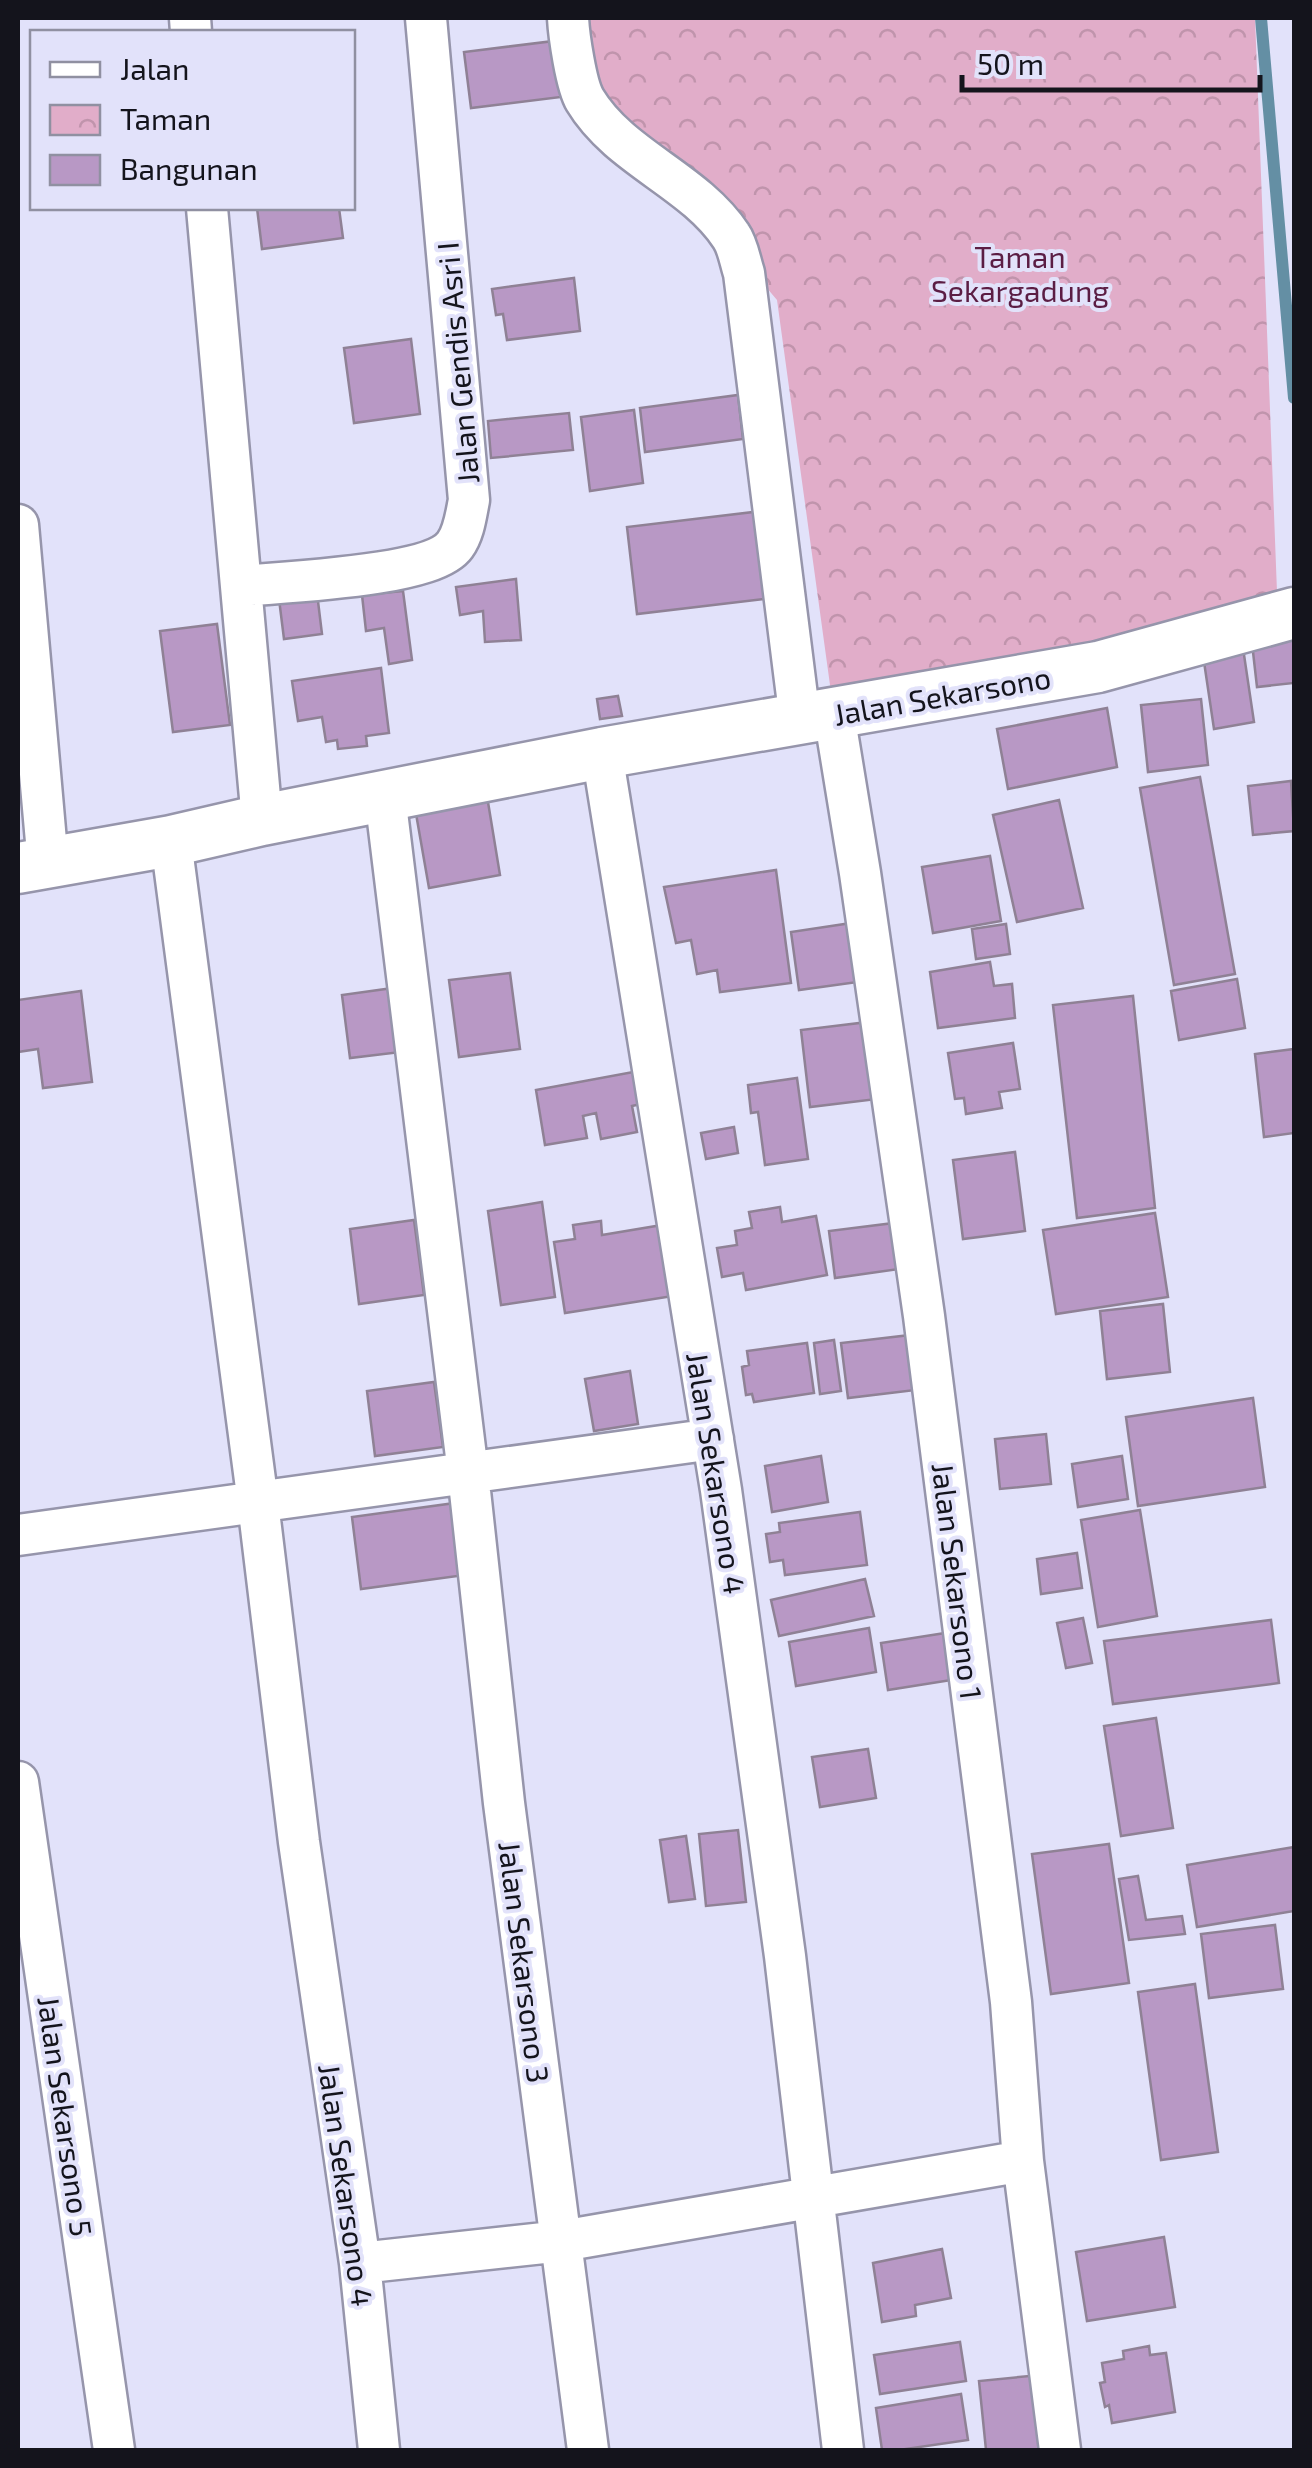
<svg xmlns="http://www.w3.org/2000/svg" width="1312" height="2468" viewBox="0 0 1312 2468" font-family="'Exo 2',sans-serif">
	<defs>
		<pattern id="park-crowns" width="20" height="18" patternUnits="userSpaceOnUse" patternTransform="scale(2.5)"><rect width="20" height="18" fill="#e1adc9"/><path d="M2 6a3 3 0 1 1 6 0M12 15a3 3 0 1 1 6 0" fill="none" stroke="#c094ac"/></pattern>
	</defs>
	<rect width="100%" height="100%" fill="#e2e2fa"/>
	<path fill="url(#park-crowns)" d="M572,18H1255L1278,618L834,714L777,300L575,60Z"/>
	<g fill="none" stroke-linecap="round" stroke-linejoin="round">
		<path stroke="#648fa4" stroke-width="12" d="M1261,18L1294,398"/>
	</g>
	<path fill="#b898c5" stroke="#8f8195" stroke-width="2.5" d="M554,41L561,97L471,108L464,52Z
		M257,208H339L343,238L262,249Z
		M574,278L580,331L507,340L503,314L496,315L492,289Z
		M411,339L420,414L354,423L344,348Z
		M738,395L743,439L645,452L640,408Z
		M634,410L643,483L590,491L581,417Z
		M569,413L573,450L491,458L488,421Z
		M762,511L772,598L637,614L627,527Z
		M516,579L521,640L485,642L483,611L460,615L456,587Z
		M403,591L412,660L389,664L384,628L366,631L362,595Z
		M317,593L322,634L284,639L279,599Z
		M217,624L230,725L173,732L160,631Z
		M1294,638V683L1257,687L1252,643Z
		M1243,648L1254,722L1214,729L1203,655Z
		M381,668L389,733L366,736L367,746L338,749L337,740L326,742L322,717L298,721L292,681Z
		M618,696L622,716L600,719L597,699Z
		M1201,699L1208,765L1148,772L1141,705Z
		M1107,708L1117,767L1008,789L997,729Z
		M1200,777L1235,974L1174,985L1140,788Z
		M1291,781L1294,831L1253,835L1248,786Z
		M487,796L500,875L429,888L415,808Z
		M1059,800L1083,908L1017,922L993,815Z
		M990,856L1001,921L933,933L922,867Z
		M776,870L791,983L720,992L717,970L697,974L691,940L676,943L664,887Z
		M858,922L865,981L799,990L791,932Z
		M1006,924L1010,954L976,959L972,929Z
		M990,962L994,986L1012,984L1015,1018L938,1028L930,972Z
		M510,973L520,1049L459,1057L449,980Z
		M1237,979L1245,1028L1179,1040L1171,991Z
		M393,988L401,1052L350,1058L342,995Z
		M81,991L92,1082L43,1088L38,1049L18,1052V1000Z
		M1133,996L1155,1208L1077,1218L1053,1005Z
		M868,1022L877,1099L810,1107L801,1030Z
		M1013,1043L1020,1089L999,1092L1002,1108L966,1114L964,1098L955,1099L948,1053Z
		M1294,1049V1133L1264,1137L1255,1054Z
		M644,1070L641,1104L632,1106L637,1132L601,1139L596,1113L583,1116L587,1138L545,1145L536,1090Z
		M797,1078L808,1159L765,1165L758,1112L751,1113L748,1085Z
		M734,1127L738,1153L706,1159L701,1133Z
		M1015,1152L1025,1231L963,1239L953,1160Z
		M542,1202L555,1297L501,1305L488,1211Z
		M780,1207L782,1222L816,1216L827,1275L746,1290L743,1273L722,1277L717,1248L737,1245L735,1231L752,1228L749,1212Z
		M1155,1213L1168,1297L1056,1314L1043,1230Z
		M414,1220L424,1295L359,1304L350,1229Z
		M601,1221L602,1235L662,1225L673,1296L565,1313L554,1242L575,1239L573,1225Z
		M894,1223L899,1269L835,1278L829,1231Z
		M1163,1304L1170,1372L1107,1379L1100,1311Z
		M919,1334L924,1389L848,1398L841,1343Z
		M834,1340L841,1391L820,1394L814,1343Z
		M807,1343L814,1393L754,1402L752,1394L746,1395L742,1367L749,1365L747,1351Z
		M630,1371L638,1424L594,1431L585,1379Z
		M434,1382L443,1447L375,1456L367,1391Z
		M1253,1398L1265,1487L1138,1506L1126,1417Z
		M1046,1434L1051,1484L1000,1489L995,1439Z
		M821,1456L828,1502L772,1512L765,1466Z
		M1122,1456L1128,1499L1078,1507L1072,1464Z
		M455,1503L465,1575L361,1589L352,1517Z
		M1140,1510L1157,1616L1098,1627L1081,1520Z
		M860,1512L867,1565L785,1575L783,1560L770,1562L766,1534L780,1532L779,1523Z
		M1077,1553L1082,1588L1041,1594L1037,1559Z
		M865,1579L874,1616L779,1636L771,1600Z
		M1083,1618L1092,1663L1066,1668L1057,1623Z
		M1271,1620L1279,1683L1113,1704L1104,1641Z
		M869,1628L876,1672L796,1686L789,1642Z
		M958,1631L964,1678L888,1690L881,1643Z
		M1156,1718L1173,1828L1121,1836L1104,1726Z
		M868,1749L876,1798L820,1807L812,1757Z
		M738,1830L746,1902L706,1906L699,1834Z
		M686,1836L695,1899L669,1902L660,1840Z
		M1109,1844L1129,1983L1051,1994L1032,1854Z
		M1294,1847V1911L1197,1927L1187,1865Z
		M1138,1876L1146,1920L1182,1916L1185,1934L1129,1940L1119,1879Z
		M1275,1925L1283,1989L1209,1998L1201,1934Z
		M1195,1984L1218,2152L1161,2160L1138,1992Z
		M1164,2237L1175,2307L1087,2321L1076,2252Z
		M942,2249L951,2298L915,2305L916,2316L882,2322L873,2263Z
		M960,2342L966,2381L880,2394L874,2355Z
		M1149,2346L1150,2355L1166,2353L1175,2412L1112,2423L1109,2405L1105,2407L1100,2383L1105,2382L1102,2363L1124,2359L1123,2351Z
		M1040,2375L1047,2450H986L979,2381Z
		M961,2394L968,2440L899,2450H882L876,2408Z"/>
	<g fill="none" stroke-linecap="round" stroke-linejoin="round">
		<g stroke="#9695ab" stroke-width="45">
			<path id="minor" d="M190,18L191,32
				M568,18C569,36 576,85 585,100C620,158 694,180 731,236C738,246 740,261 744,273L800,720
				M207,208L262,820
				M18,525L48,864
				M241,586C283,582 432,577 455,545C464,533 466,515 469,500L426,18
				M834,714L860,873L924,1316L1011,2002L1023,2161L1060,2450
				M602,753L721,1490L785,1956L843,2450
				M385,796L468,1473L504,1803L588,2450
				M171,841L258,1503L299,1842L360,2263L379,2450
				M18,1535L713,1439
				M18,1782L114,2450
				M360,2263L562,2241L1023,2161"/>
		</g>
		<g stroke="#9695ab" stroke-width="55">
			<path id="tertiary" d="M18,868L171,841L262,820L602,753L1098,667L1294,613"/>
		</g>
		<use href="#minor" stroke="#fff" stroke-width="40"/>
		<use href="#tertiary" stroke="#fff" stroke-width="50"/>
	</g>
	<g text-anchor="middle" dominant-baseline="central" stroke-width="8" stroke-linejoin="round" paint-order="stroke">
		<g font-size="30" fill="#5b1d44" stroke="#e2e2fa">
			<text x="1020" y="256">Taman<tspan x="1020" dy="34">Sekargadung</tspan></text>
		</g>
		<g font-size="30" fill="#14141c" stroke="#e2e2fa">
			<text transform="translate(457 363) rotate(-95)">Jalan Gendis Asri I</text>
			<text transform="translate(942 695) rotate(-10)">Jalan Sekarsono</text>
			<text transform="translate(717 1473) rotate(81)">Jalan Sekarsono 4</text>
			<text transform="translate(958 1581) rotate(83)">Jalan Sekarsono 1</text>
			<text transform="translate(525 1962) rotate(83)">Jalan Sekarsono 3</text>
			<text transform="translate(66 2116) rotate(82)">Jalan Sekarsono 5</text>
			<text transform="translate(347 2185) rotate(82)">Jalan Sekarsono 4</text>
		</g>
	</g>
	<rect width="1312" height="2468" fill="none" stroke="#14141c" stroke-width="40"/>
	<rect x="30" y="30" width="325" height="180" fill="#e2e2fa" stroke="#9090a1" stroke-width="2.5"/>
	<rect x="50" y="62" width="50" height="15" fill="#ffffff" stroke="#9090a1" stroke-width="2.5"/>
	<text x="120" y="80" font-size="30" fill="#14141c">Jalan</text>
	<rect x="50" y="105" width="50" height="30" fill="url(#park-crowns)" stroke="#9090a1" stroke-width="2.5"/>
	<text x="120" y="130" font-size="30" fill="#14141c">Taman</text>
	<rect x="50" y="155" width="50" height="30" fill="#b898c5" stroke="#9090a1" stroke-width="2.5"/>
	<text x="120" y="180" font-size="30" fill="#14141c">Bangunan</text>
	<path d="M962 75v15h298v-15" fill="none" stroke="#14141c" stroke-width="5"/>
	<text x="977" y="75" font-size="30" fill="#14141c" stroke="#e2e2fa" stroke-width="8" paint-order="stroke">50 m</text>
</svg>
